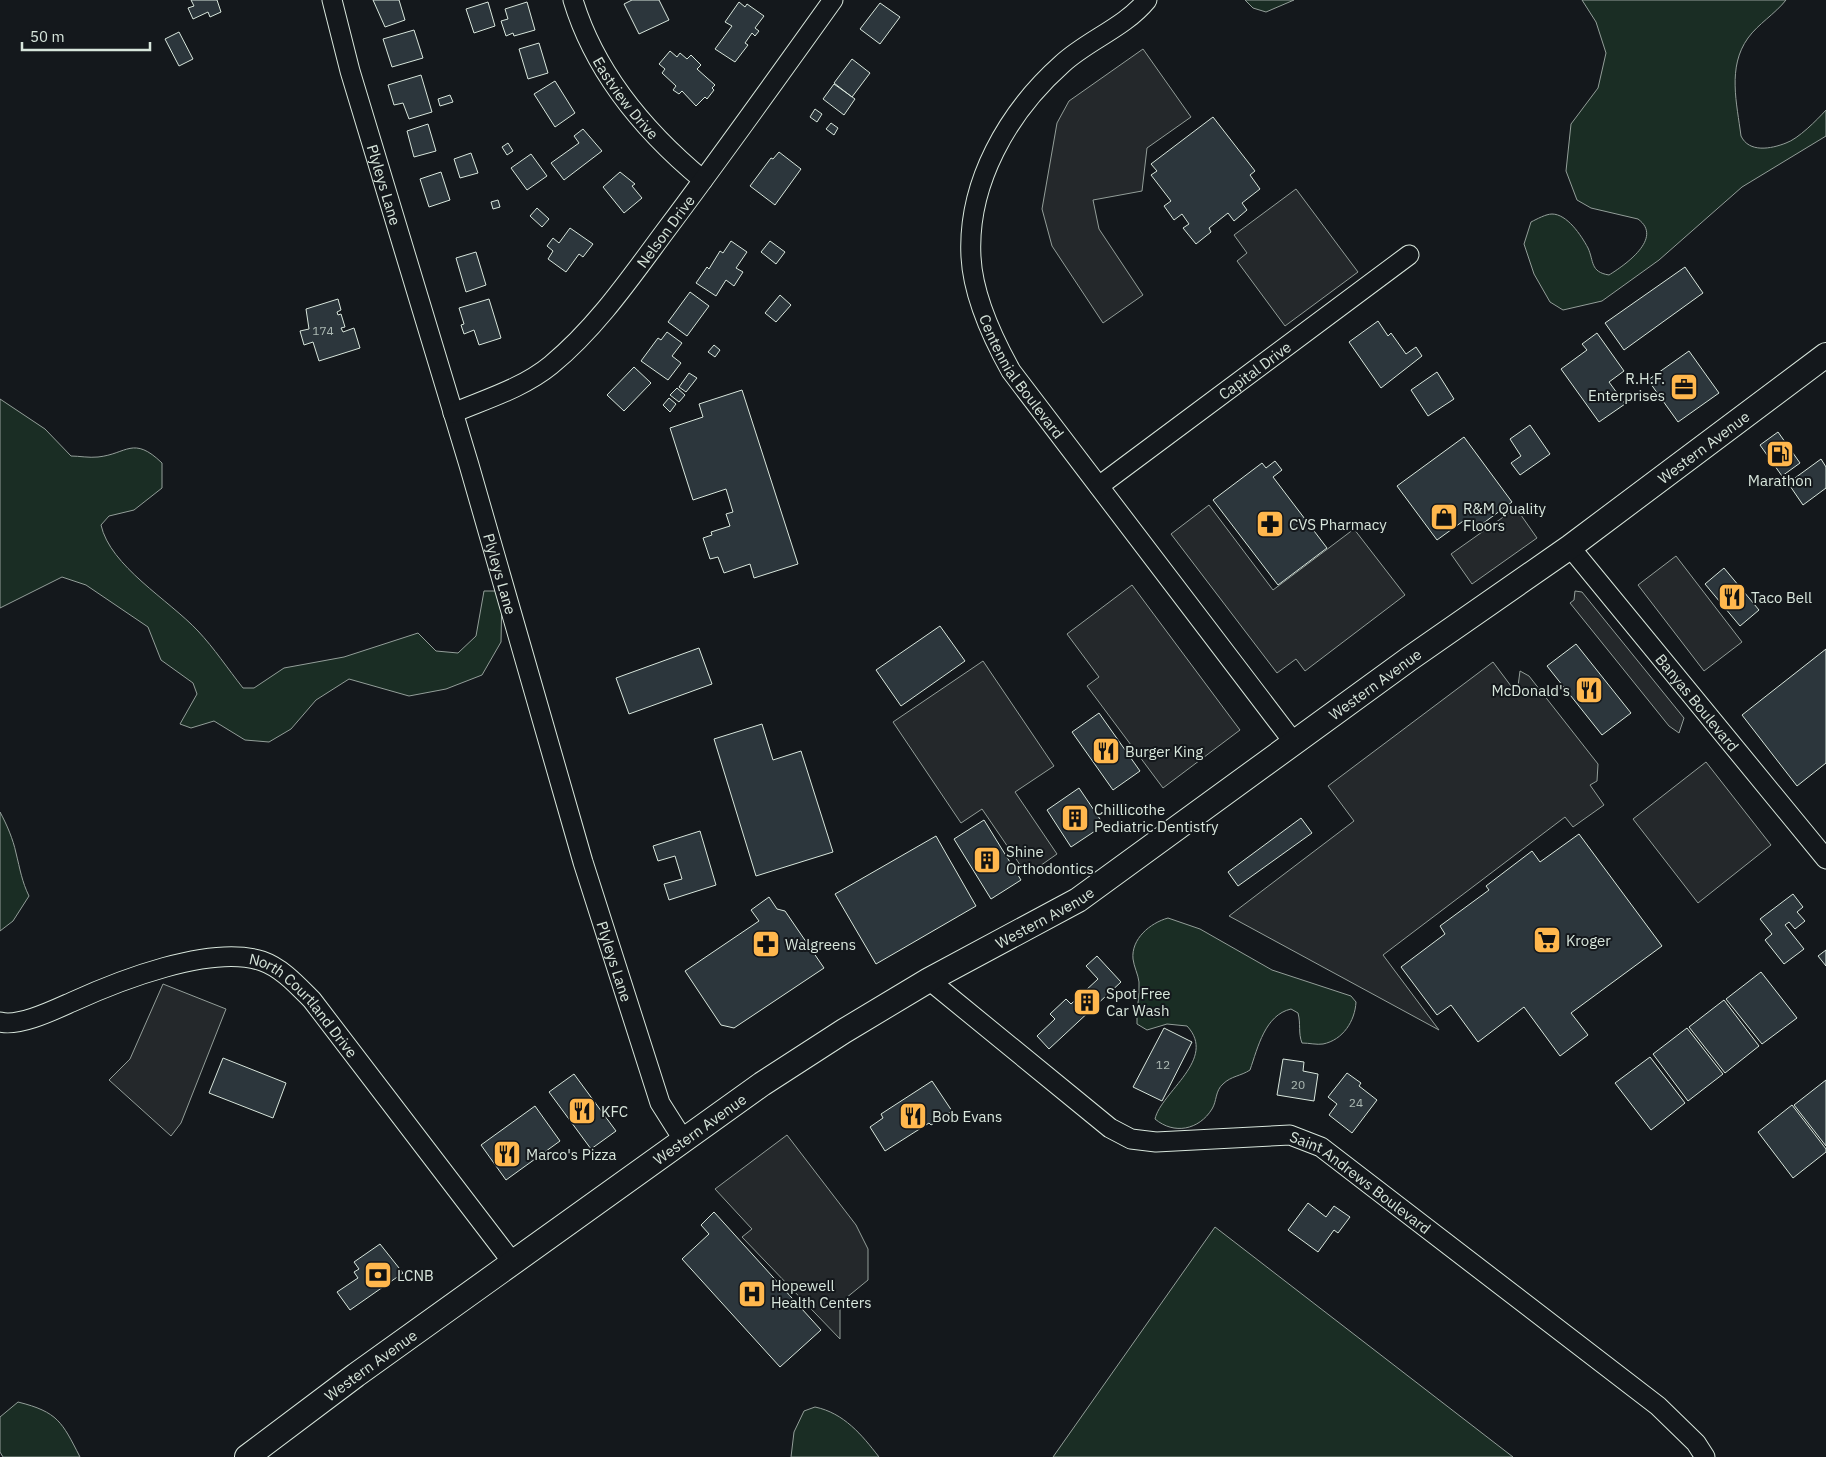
<svg xmlns="http://www.w3.org/2000/svg" width="1826" height="1457" viewBox="0 0 1826 1457" font-family="'IBM Plex Sans',sans-serif">
	<rect width="100%" height="100%" fill="#14181c"/>
	<path fill="#1a2d24" stroke="#939e99" d="M1245,0H1294L1266,12L1253,8Z
		M1582,0H1786C1775,14 1758,24 1748,38C1727,67 1737,104 1741,136C1749,153 1771,149 1786,143C1798,139 1817,120 1826,110V136L1742,187L1659,260L1602,301L1563,310L1550,302L1534,274L1524,244L1531,222C1537,219 1546,214 1552,214C1567,214 1581,235 1588,248C1594,261 1590,272 1609,275C1625,265 1664,238 1638,219L1591,208L1577,200L1566,171L1571,124L1598,88L1606,53L1596,22Z
		M0,399L45,429L71,456C79,456 89,458 98,457C127,454 133,435 162,463V488L134,510L109,516L101,525C110,566 169,600 198,631C214,648 228,669 243,688H254L284,668L344,657L418,633L436,651L458,653L476,636L484,591H502L501,642L482,675L446,689L409,696L349,679L316,700L291,729L269,742L245,740L214,721L191,728L180,724L197,694L193,683L161,660L148,627L86,585L62,577L0,608Z
		M0,812C7,825 13,839 16,853C20,869 22,882 29,896L13,921L0,931Z
		M1168,918L1200,929L1272,970L1351,996L1356,1002C1355,1021 1343,1040 1323,1044C1317,1045 1309,1043 1302,1043C1298,1033 1301,1024 1298,1013L1291,1009C1265,1015 1258,1047 1250,1070C1241,1076 1231,1076 1223,1084C1215,1091 1217,1101 1212,1109C1199,1130 1174,1135 1155,1119C1161,1092 1218,1059 1187,1026L1167,1024L1147,1030L1137,1024C1136,1010 1140,996 1139,982C1138,974 1134,967 1133,959C1131,939 1150,923 1168,918Z
		M1215,1227L1513,1457H1053Z
		M18,1402C58,1412 62,1422 80,1457H3L0,1452V1417Z
		M815,1407C844,1413 862,1435 879,1457H791L794,1432L804,1411Z"/>
	<path fill="#24282b" stroke="#939e99" d="M1143,49L1191,117L1147,148L1142,191L1093,200L1099,229L1143,295L1103,323L1052,246L1042,209L1057,123L1069,101Z
		M1296,189L1358,272L1285,326L1237,261L1247,253L1234,235Z
		M1209,505L1273,590L1354,529L1405,595L1305,671L1296,659L1277,673L1171,534Z
		M1516,508L1537,538L1472,584L1451,554Z
		M1676,556L1742,642L1704,671L1638,585Z
		M1132,585L1240,730L1163,788L1087,686L1099,677L1067,634Z
		M1575,591L1582,592L1684,718L1679,733L1669,726L1570,603L1574,600Z
		M983,661L1054,766L1015,792L1057,854L1027,875L982,809L961,823L893,722Z
		M1493,662L1517,694L1520,671L1529,676L1598,764L1597,781L1590,785L1604,805L1573,827L1565,817L1383,955L1439,1030L1229,916L1354,821L1328,786Z
		M1706,762L1771,845L1698,903L1633,819Z
		M163,984L226,1009L181,1123L171,1136L109,1080L130,1059Z
		M787,1135L856,1225L868,1249V1280L840,1303V1339L742,1237L752,1229L715,1189Z"/>
	<path fill="#2c363c" stroke="#d8e6dc" d="M191,0H217L221,12L210,17L208,12L193,19L188,8L194,6Z
		M373,0H399L405,20L385,27Z
		M632,0H659L669,20L639,34L624,4Z
		M488,2L495,26L474,33L466,9Z
		M527,2L535,30L514,36L513,33L506,36L501,21L508,19L505,9Z
		M739,2L745,7L747,4L764,16L755,28L759,31L755,36L752,33L745,43L748,45L735,62L715,49L732,26L725,22Z
		M880,3L900,17L880,44L860,29Z
		M414,30L423,58L392,67L383,39Z
		M179,32L193,59L179,66L165,39Z
		M539,43L548,73L528,79L519,49Z
		M670,51L677,57L680,53L687,59L691,55L701,65L697,69L715,85L712,88L714,90L707,99L705,97L696,106L682,91L679,94L673,90L676,86L662,73L665,69L659,64Z
		M852,59L870,73L852,97L834,83Z
		M421,75L432,112L409,119L403,103L394,105L388,85Z
		M555,81L575,113L555,127L534,94Z
		M834,84L855,99L844,115L823,99Z
		M450,95L453,102L440,106L438,99Z
		M815,109L822,114L817,122L810,117Z
		M1213,117L1255,171L1250,175L1260,189L1242,203L1247,210L1234,221L1228,213L1209,228L1211,232L1196,244L1183,228L1189,224L1182,214L1174,220L1164,206L1171,201L1151,175L1157,171L1151,164Z
		M831,123L838,128L834,135L826,129Z
		M428,124L436,151L414,157L407,131Z
		M583,129L602,151L564,180L551,163L579,143L574,136Z
		M508,143L513,151L507,155L502,147Z
		M779,152L801,169L775,205L750,186L771,158L773,159Z
		M471,153L478,173L460,178L454,159Z
		M531,154L547,176L527,190L511,168Z
		M441,172L450,200L429,207L420,179Z
		M620,172L635,184L632,186L642,198L624,213L603,187Z
		M498,200L500,207L493,209L491,202Z
		M537,208L549,219L542,227L530,216Z
		M570,228L593,244L583,257L579,254L566,272L548,259L553,251L547,246L553,238L559,243Z
		M731,241L747,252L736,268L743,272L734,286L726,280L716,296L696,283L707,267L709,269L720,251L723,253Z
		M770,241L785,252L776,264L761,252Z
		M476,252L486,285L466,292L456,258Z
		M1685,267L1703,293L1624,350L1605,323Z
		M690,292L709,306L687,336L668,322Z
		M780,295L791,305L776,322L765,313Z
		M338,299L341,310L337,312L338,315L341,314L345,327L341,328L343,332L354,328L360,348L319,361L313,342L304,345L300,331L309,329L306,309Z
		M489,299L501,338L479,345L474,330L464,334L461,325L464,324L459,308Z
		M1378,321L1388,336L1391,333L1406,354L1416,347L1422,356L1381,388L1349,342Z
		M667,332L682,343L672,356L681,363L668,380L641,361L658,338L661,340Z
		M1597,333L1624,371L1609,382L1625,404L1599,422L1561,369L1587,350L1582,344Z
		M714,345L720,350L715,357L708,352Z
		M1689,351L1719,393L1678,422L1648,380Z
		M634,367L651,383L624,411L607,395Z
		M1437,372L1454,399L1428,416L1411,390Z
		M689,373L697,378L686,392L679,387Z
		M677,388L685,395L679,402L670,395Z
		M742,390L798,564L754,578L750,564L724,573L718,557L710,559L703,538L712,535L711,532L730,526L726,514L733,512L726,489L693,500L670,428L703,417L699,404Z
		M669,398L676,404L670,412L663,405Z
		M1530,425L1550,454L1520,475L1511,463L1521,456L1510,439Z
		M1778,432L1800,463L1782,476L1760,445Z
		M1464,437L1512,502L1474,530L1466,519L1437,540L1397,486Z
		M1821,459L1826,467V488L1803,505L1788,483Z
		M1275,461L1282,470L1273,477L1327,548L1278,585L1213,500L1262,463L1266,468Z
		M1724,568L1759,610L1740,626L1705,584Z
		M940,626L965,661L901,706L876,670Z
		M1576,644L1631,713L1602,735L1547,666Z
		M699,648L712,684L629,714L616,678Z
		M1826,649V763L1797,786L1742,715Z
		M1099,713L1140,771L1113,790L1072,732Z
		M762,724L773,760L801,751L833,852L756,876L714,739Z
		M1079,788L1104,825L1071,847L1047,810Z
		M1301,818L1312,833L1238,886L1228,872Z
		M984,820L1021,880L991,899L954,839Z
		M700,831L716,885L669,900L664,884L682,879L675,856L658,861L653,846Z
		M1579,834L1662,946L1571,1013L1588,1035L1560,1056L1524,1007L1478,1042L1451,1005L1437,1015L1401,967L1445,934L1440,926L1489,890L1486,886L1532,851L1540,862Z
		M936,836L976,906L876,964L835,894Z
		M1793,894L1803,907L1797,912L1805,921L1795,929L1789,922L1785,925L1804,949L1784,964L1765,940L1772,934L1760,919Z
		M769,897L777,909L785,911L824,968L734,1028L721,1025L685,971L759,921L751,910Z
		M1826,950V966L1818,956Z
		M1097,956L1121,982L1049,1049L1037,1036L1055,1019L1050,1014L1066,999L1071,1004L1098,979L1086,966Z
		M1761,972L1797,1018L1762,1044L1726,999Z
		M1724,1000L1759,1046L1725,1073L1689,1027Z
		M1164,1028L1192,1042L1162,1101L1133,1087Z
		M1687,1028L1723,1074L1688,1101L1653,1054Z
		M1650,1057L1685,1103L1651,1130L1615,1083Z
		M223,1058L286,1083L273,1118L209,1093Z
		M1283,1059L1304,1062L1303,1071L1318,1074L1314,1101L1277,1095Z
		M1347,1073L1361,1083L1359,1086L1377,1100L1352,1133L1329,1115L1337,1104L1328,1097Z
		M574,1074L616,1131L591,1149L549,1092Z
		M1826,1080V1146L1794,1105Z
		M932,1081L952,1111L931,1125L929,1123L885,1151L870,1127L883,1118L881,1114Z
		M1792,1105L1826,1149V1152L1793,1178L1758,1132Z
		M535,1106L560,1141L506,1180L481,1145Z
		M1308,1203L1326,1217L1334,1206L1350,1217L1338,1233L1334,1230L1318,1252L1288,1230Z
		M714,1212L821,1330L780,1367L682,1259L709,1234L701,1225Z
		M380,1244L403,1273L350,1310L337,1292L358,1278L354,1272L359,1269L354,1262Z"/>
	<g fill="none" stroke-linecap="round" stroke-linejoin="round">
		<g stroke="#d8e6dc" stroke-width="21">
			<g id="minor">
				<path id="s1" d="M332,0L350,71L469,465L583,862L660,1103L684,1141"/>
				<path id="s2" d="M573,0C595,73 645,132 703,180"/>
				<path id="s3" d="M1147,0C1124,28 1088,40 1062,64C1008,112 967,183 971,257C973,296 992,337 1011,371L1295,744"/>
				<path id="s4" d="M453,413C486,399 523,388 551,365C597,327 631,277 666,230C723,154 778,77 833,0"/>
				<path id="s5" d="M1099,486L1409,255"/>
				<path id="s6" d="M1570,547L1826,859"/>
				<path id="s7" d="M929,980L1110,1128L1131,1139L1156,1142L1290,1135L1321,1147L1658,1406L1696,1443L1705,1457"/>
				<path id="s8" d="M0,1022C19,1027 54,1010 72,1002C118,981 211,944 262,961C282,968 297,985 312,1000L513,1263"/>
			</g>
		</g>
		<g stroke="#d8e6dc" stroke-width="26">
			<g id="major">
				<path id="s9" d="M247,1457L356,1375L762,1084L844,1031L929,980L1078,900L1409,659L1570,547L1826,355"/>
			</g>
		</g>
		<use href="#minor" stroke="#14181c" stroke-width="19"/>
		<use href="#major" stroke="#14181c" stroke-width="24"/>
	</g>
	<defs>
		<g id="office-square" transform="scale(1.4375)"><rect x="-9" y="-9" width="18" height="18" rx="4" fill="#ffb74d" stroke="#14181c"/><path d="M-6-3h4V-5.5h4V-3h4V5H-6ZM-1-4.5V-3h2v-1.5ZM-6 0V1H6V0Z" fill="#111"/></g>
		<g id="fuel-square" transform="scale(1.4375)"><rect x="-9" y="-9" width="18" height="18" rx="4" fill="#ffb74d" stroke="#14181c"/><path d="M-5.5-6h7V0h2V4h1.3V-2.5L3-4.5l.8-.8L6-3V5H2.5V1h-1V6h-7ZM-4.2-4.7v3.2H.2V-4.7Z" fill="#111"/></g>
		<g id="shop-square" transform="scale(1.4375)"><rect x="-9" y="-9" width="18" height="18" rx="4" fill="#ffb74d" stroke="#14181c"/><path d="M-5-2.5h2.3a2.7 3.5 0 0 1 5.4 0H5L5.5 6h-11ZM-1.5-2.5h3a1.5 2.3 0 0 0-3 0Z" fill="#111"/></g>
		<g id="pharmacy-square" transform="scale(1.4375)"><rect x="-9" y="-9" width="18" height="18" rx="4" fill="#ffb74d" stroke="#14181c"/><path d="M-2-6h4v4h4v4h-4v4h-4v-4h-4v-4h4Z" fill="#111"/></g>
		<g id="restaurant-square" transform="scale(1.4375)"><rect x="-9" y="-9" width="18" height="18" rx="4" fill="#ffb74d" stroke="#14181c"/><path d="M-5-6h1v4h1v-4h1v4h1v-4h1v5L-1.5 .5V6h-2V.5L-5-1ZM5-6V6H3V1.5H1.5Q1.5-4 5-6Z" fill="#111"/></g>
		<g id="building-square" transform="scale(1.4375)"><rect x="-9" y="-9" width="18" height="18" rx="4" fill="#ffb74d" stroke="#14181c"/><path d="M-4-6H4V6H1V3H-1V6H-4ZM-2.5-4.3h1.7v1.8h-1.7ZM.8-4.3h1.7v1.8H.8ZM-2.5-1h1.7V.8h-1.7ZM.8-1h1.7V.8H.8Z" fill="#111"/></g>
		<g id="supermarket-square" transform="scale(1.4375)"><rect x="-9" y="-9" width="18" height="18" rx="4" fill="#ffb74d" stroke="#14181c"/><path d="M-6-5.5h2.5l.6 2H6L4.5 2H-2.5L-4.4-4H-6ZM-1.5 3.2a1.3 1.3 0 1 0 .1 0ZM3 3.2a1.3 1.3 0 1 0 .1 0Z" fill="#111"/></g>
		<g id="bank-square" transform="scale(1.4375)"><rect x="-9" y="-9" width="18" height="18" rx="4" fill="#ffb74d" stroke="#14181c"/><path d="M-6-4H6V4H-6ZM0-2.3a2.3 2.3 0 1 0 0 4.6a2.3 2.3 0 1 0 0-4.6Z" fill="#111"/></g>
		<g id="hospital-square" transform="scale(1.4375)"><rect x="-9" y="-9" width="18" height="18" rx="4" fill="#ffb74d" stroke="#14181c"/><path d="M-5-5h3v3.5h4V-5h3V5h-3V1.5h-4V5h-3Z" fill="#111"/></g>
	</defs>
	<g fill-rule="evenodd">
		<use href="#office-square" x="1684" y="387"/>
		<use href="#fuel-square" x="1780" y="454"/>
		<use href="#shop-square" x="1444" y="517"/>
		<use href="#pharmacy-square" x="1270" y="524"/>
		<use href="#restaurant-square" x="1732" y="597"/>
		<use href="#restaurant-square" x="1589" y="690"/>
		<use href="#restaurant-square" x="1106" y="751"/>
		<use href="#building-square" x="1075" y="818"/>
		<use href="#building-square" x="987" y="860"/>
		<use href="#supermarket-square" x="1547" y="940"/>
		<use href="#pharmacy-square" x="766" y="944"/>
		<use href="#building-square" x="1087" y="1002"/>
		<use href="#restaurant-square" x="582" y="1111"/>
		<use href="#restaurant-square" x="913" y="1116"/>
		<use href="#restaurant-square" x="507" y="1154"/>
		<use href="#bank-square" x="378" y="1275"/>
		<use href="#hospital-square" x="752" y="1294"/>
	</g>
	<g text-anchor="middle" dominant-baseline="central" stroke-width="4" stroke-linejoin="round" paint-order="stroke">
		<g font-size="12" fill="#adbab4">
			<text x="323" y="330">174</text>
			<text x="1163" y="1064">12</text>
			<text x="1298" y="1084">20</text>
			<text x="1356" y="1102">24</text>
		</g>
		<g font-size="15" fill="#d8e6dc" stroke="#14181c">
			<text stroke="none"><textPath href="#s2" startOffset="112">Eastview Drive</textPath></text>
			<text stroke="none"><textPath href="#s1" startOffset="192">Plyleys Lane</textPath></text>
			<text stroke="none"><textPath href="#s4" startOffset="286">Nelson Drive</textPath></text>
			<text stroke="none"><textPath href="#s5" startOffset="194">Capital Drive</textPath></text>
			<text stroke="none"><textPath href="#s3" startOffset="459">Centennial Boulevard</textPath></text>
			<text stroke="none"><textPath href="#s9" startOffset="1774">Western Avenue</textPath></text>
			<text stroke="none"><textPath href="#s1" startOffset="598">Plyleys Lane</textPath></text>
			<text stroke="none"><textPath href="#s9" startOffset="1369">Western Avenue</textPath></text>
			<text stroke="none"><textPath href="#s6" startOffset="201">Banyas Boulevard</textPath></text>
			<text stroke="none"><textPath href="#s9" startOffset="964">Western Avenue</textPath></text>
			<text stroke="none"><textPath href="#s1" startOffset="1002">Plyleys Lane</textPath></text>
			<text stroke="none"><textPath href="#s8" startOffset="334">North Courtland Drive</textPath></text>
			<text stroke="none"><textPath href="#s9" startOffset="559">Western Avenue</textPath></text>
			<text stroke="none"><textPath href="#s7" startOffset="502">Saint Andrews Boulevard</textPath></text>
			<text stroke="none"><textPath href="#s9" startOffset="154">Western Avenue</textPath></text>
		</g>
		<g font-size="15" fill="#d8e6dc" stroke="#14181c" text-anchor="start">
			<text x="1665" y="378" text-anchor="end">R.H.F.<tspan x="1665" dy="17">Enterprises</tspan></text>
			<text x="1780" y="480" text-anchor="middle">Marathon</text>
			<text x="1463" y="508">R&amp;M Quality<tspan x="1463" dy="17">Floors</tspan></text>
			<text x="1289" y="524">CVS Pharmacy</text>
			<text x="1751" y="597">Taco Bell</text>
			<text x="1570" y="690" text-anchor="end">McDonald's</text>
			<text x="1125" y="751">Burger King</text>
			<text x="1094" y="809">Chillicothe<tspan x="1094" dy="17">Pediatric Dentistry</tspan></text>
			<text x="1006" y="851">Shine<tspan x="1006" dy="17">Orthodontics</tspan></text>
			<text x="1566" y="940">Kroger</text>
			<text x="785" y="944">Walgreens</text>
			<text x="1106" y="993">Spot Free<tspan x="1106" dy="17">Car Wash</tspan></text>
			<text x="601" y="1111">KFC</text>
			<text x="932" y="1116">Bob Evans</text>
			<text x="526" y="1154">Marco's Pizza</text>
			<text x="397" y="1275">LCNB</text>
			<text x="771" y="1285">Hopewell<tspan x="771" dy="17">Health Centers</tspan></text>
		</g>
	</g>
	<path d="M22 42v8h128v-8" fill="none" stroke="#d8e6dc" stroke-width="2.5"/>
	<text x="30" y="42" font-size="15" fill="#d8e6dc" stroke="#14181c" stroke-width="4" paint-order="stroke">50 m</text>
</svg>
